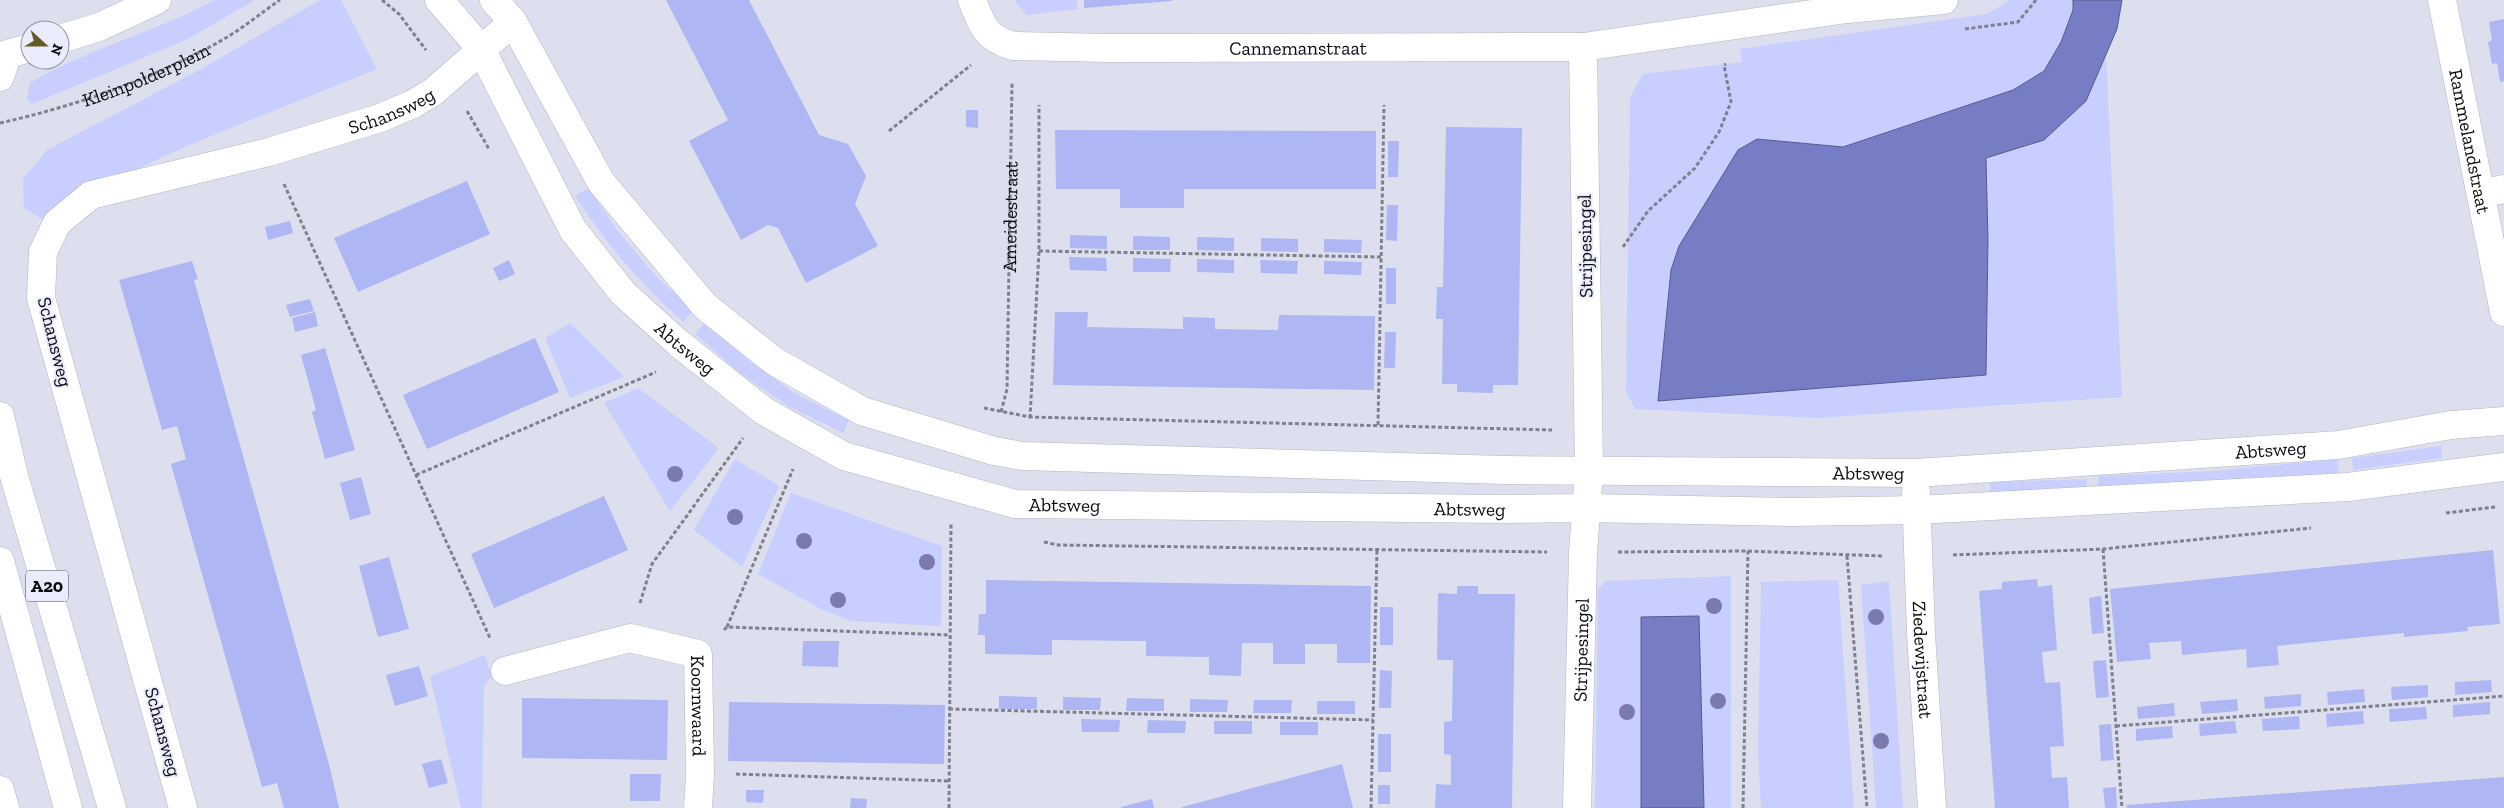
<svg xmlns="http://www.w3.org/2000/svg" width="2504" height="808" viewBox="0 0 2504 808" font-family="'Zilla Slab',serif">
	<rect width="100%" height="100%" fill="#dddfee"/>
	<path fill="#c8cffe" d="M214,0H255L186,40L32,104L27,99L30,83C88,48 155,33 214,0Z
		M320,0H341L377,69L189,145L76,197L48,223L24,208L23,179L47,150L201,69Z
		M1014,0H1076L1078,9L1027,15Z
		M2010,0H2073V10L2061,42L2044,71L2013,90L1843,147L1757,139L1679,246L1671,270L1658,400L1986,375L1988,240L1986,158L2044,140L2086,101L2106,56L2122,397L1817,418L1635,409L1626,391L1630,97L1643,74L1742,62L1740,49L1987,14Z
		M589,188L617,230L653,273L693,311L683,322C638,281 609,247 575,196Z
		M705,322L750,361L796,394L849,420L843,433L788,406L740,373L695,334Z
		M570,323L624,377L570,398L545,338Z
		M638,388L719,448L670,511L604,403Z
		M2441,446L2442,458L2353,470L2352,458Z
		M735,459L779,486L742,567L694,530Z
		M2337,459L2339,475L2097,491L2099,476L2214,471Z
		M2087,479L2086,491L1991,497L1990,482Z
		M791,493L942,546L941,626L851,621L821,609L758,574Z
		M1731,576V808H1704L1699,616L1641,617V808H1595L1598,590L1605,581Z
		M1838,580L1854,808H1761L1758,753L1761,582Z
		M1889,581L1903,808H1876L1861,585Z
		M485,655L492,677L484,685L482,808H461L430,676Z"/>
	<path fill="#767dc4" stroke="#565b8e" d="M2073,0H2122L2117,29L2086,101L2044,140L1986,158L1988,240L1986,375L1658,401L1671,270L1679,246L1738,150L1757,139L1843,147L2013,90L2044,71L2061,42L2073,10Z
		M1699,616L1704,808H1641V617Z"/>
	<path fill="#aeb6f3" d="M666,0H749L819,135L848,144L866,176L855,204L878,246L806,283L778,228L768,225L741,240L689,141L728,120Z
		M1084,0H1172V1L1084,8Z
		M2504,19V81L2500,82L2497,63L2492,64L2488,42L2492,40L2489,22Z
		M966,110H978V128L966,127Z
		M1446,127L1522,128L1518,385H1493V393L1457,392V384H1442L1443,319H1436L1437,287H1443Z
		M1055,130L1376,131V189H1184V208H1120V189H1056Z
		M1388,141H1399L1398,177H1388Z
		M467,181L490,234L358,292L334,238Z
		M1387,205H1398L1397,241L1386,240Z
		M290,221L293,233L268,240L265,227Z
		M1070,235L1107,236V249L1070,248Z
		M1133,236L1170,237V250H1133Z
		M1197,237L1234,238V251L1197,250Z
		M1261,238L1298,239V252L1261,251Z
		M1324,239L1362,240L1361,253L1324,252Z
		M1069,257L1106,258L1107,271L1070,270Z
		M1133,258L1171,259L1170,272H1133Z
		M1197,259L1234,260V273L1197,272Z
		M509,260L515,274L499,281L493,268Z
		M1260,260L1298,261L1297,274L1261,273Z
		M192,261L198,279L194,280L330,768L339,808H284L277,783L262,787L171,464L186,459L177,426L162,430L119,280Z
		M1324,261L1362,262L1361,275L1324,274Z
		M1386,268H1396V304H1386Z
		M310,299L314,311L290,317L286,305Z
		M315,312L318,326L295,332L292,318Z
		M1055,312H1088L1087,327L1183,329V317L1215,318V329L1278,330L1279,315L1375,316L1374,390L1053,385Z
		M1385,332H1396L1395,368H1384Z
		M535,338L559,392L427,449L403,395Z
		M325,348L355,450L325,459L312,412L316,410L301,355Z
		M361,477L371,514L350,520L340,483Z
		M604,496L628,550L494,608L471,554Z
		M2493,550L2500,624L2467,627L2468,631L2404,637V633L2277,646L2279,665L2247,668L2246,649L2182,655L2181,641L2149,643L2151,659L2117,662L2110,589Z
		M389,557L409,629L378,637L359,566Z
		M2037,579L2038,587L2052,585L2057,650L2042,652L2045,683L2060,682L2064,746L2050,747L2052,778L2067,777L2069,808H1995L1979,591L2002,589V582Z
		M986,580L1371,586L1370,663H1337V644H1305V664H1273V643H1242L1241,676L1209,675V657L1146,656V641L1052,640V655L985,654V635H978L979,614H986Z
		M1457,586H1478V594H1515L1512,808H1435L1436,784L1451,785V755L1444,754V722L1452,721L1453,660H1437L1438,593L1457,594Z
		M2101,596L2104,633L2092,634L2089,598Z
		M1380,607H1393V645H1380Z
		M803,641H839L838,667L802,666Z
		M2106,660L2109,697L2096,698L2093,661Z
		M419,666L428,696L395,706L386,675Z
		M1380,670L1392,671L1391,708H1379Z
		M2491,680L2492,692L2455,695V682Z
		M2428,685V697L2392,700L2391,687Z
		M2364,689L2365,702L2328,705L2327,692Z
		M2301,694V706L2265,709L2264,697Z
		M999,696L1037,697V709H999Z
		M1063,697L1101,698L1100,710H1063Z
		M522,698L668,700L667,760L522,758Z
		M1127,698L1164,699V711H1126Z
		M1190,699L1228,700L1227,712H1190Z
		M2237,699L2238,711L2202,714L2200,702Z
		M1254,700H1292L1291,713H1253Z
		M1317,701H1355V714H1317Z
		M729,702L945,705L944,764L728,761Z
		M2490,702V714L2453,717V705Z
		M2174,703L2175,716L2138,719L2137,707Z
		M2426,707L2427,719L2390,722L2389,709Z
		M2363,711L2364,724L2327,727L2326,714Z
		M2299,716L2300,729L2263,731L2262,719Z
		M1081,719L1120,720L1119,732H1082Z
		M1148,720L1186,721L1185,733H1147Z
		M1214,721H1252V734H1214Z
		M2235,721L2237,733L2200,736L2199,724Z
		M1280,722H1318V735H1280Z
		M2111,724L2114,760L2101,761L2099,725Z
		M2172,726L2173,738L2136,741V729Z
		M1378,734H1391V772H1378Z
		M441,759L448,783L429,788L422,764Z
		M1342,764L1353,808H1180L1186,806Z
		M630,774H661L660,801H630Z
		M2504,777V808H2127L2126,805Z
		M1378,785H1390V804H1378Z
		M2116,787L2117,808H2105L2103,788Z
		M746,790H764L763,803L746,802Z
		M851,798L867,799L866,808H850Z
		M1152,799L1154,808H1121V807Z"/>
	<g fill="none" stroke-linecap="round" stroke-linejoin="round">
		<g stroke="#b3b5c4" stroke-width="29">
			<g id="minor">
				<path id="s3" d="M439,0L481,49L573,230L623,293L677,342L764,411L844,456L1015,504L1503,509L1586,508L1794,512L1917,510L2348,487L2504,467"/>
				<path id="s4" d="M494,0L513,22L601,182L705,306L774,361L862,411L994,451L1022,456L1505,470L1916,473L2338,445L2451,425L2504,421"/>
				<path id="s5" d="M972,0C982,25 985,38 1013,46L1107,48L1583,47L1847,9L1944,0"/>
				<path id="s6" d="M2442,0L2504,312"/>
				<path d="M2481,194L2504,189"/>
				<path id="s7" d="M1916,492L1921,633L1932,808"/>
				<path id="s8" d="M505,671L630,638L698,654L700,773L698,808"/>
				<path id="s9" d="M183,808L41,298L43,252L57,223L91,195L269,152L380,118L413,104L433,92L513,22"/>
				<path id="s10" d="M1577,808L1583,553L1589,471L1583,47"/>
			</g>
		</g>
		<g stroke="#b3b5c4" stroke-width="29">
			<path id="major" d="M60,39L99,27L157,0
				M0,56L30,48"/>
		</g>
		<g stroke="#b3b5c4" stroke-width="29">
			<path id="highway" d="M0,77L7,55
				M0,416L14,476L112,808
				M0,561L68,808
				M0,790L5,808"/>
		</g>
		<g stroke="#7f808b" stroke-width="3" stroke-dasharray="4 2.5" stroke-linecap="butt">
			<path d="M382,0L399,14L426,50"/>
			<path d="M1965,29L2018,22L2036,0"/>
			<path d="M467,111L489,149"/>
			<path id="s1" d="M0,123C76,106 156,78 224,39C243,28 261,13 280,0"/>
			<path d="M889,131L971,65"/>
			<path d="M284,184L490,638"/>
			<path d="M1623,247L1648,211L1695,168L1719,132L1731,102L1724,65L1726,64"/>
			<path d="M1039,251L1381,257"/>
			<path d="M984,408L1030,417L1552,430"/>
			<path id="s2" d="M1001,412L1007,389L1012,82"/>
			<path d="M1030,418L1039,251V105"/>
			<path d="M1378,425L1384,105"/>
			<path d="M416,475L656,372"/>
			<path d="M2446,513L2495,507"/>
			<path d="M1044,542L1058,545L1547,552"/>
			<path d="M2103,549L2122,808"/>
			<path d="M1618,552L1748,551L1882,556"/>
			<path d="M1953,555L2103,549L2311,528"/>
			<path d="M1847,556L1867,808"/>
			<path d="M640,603L652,564L743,438"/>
			<path d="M727,627L793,469"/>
			<path d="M724,630L727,627L950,635"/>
			<path d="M949,709L1373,720"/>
			<path d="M2116,726L2504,696"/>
			<path d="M736,774L949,781"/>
			<path d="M949,808L951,524"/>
			<path d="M1371,808L1377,549"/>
			<path d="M1743,808L1748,551"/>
		</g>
		<use href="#minor" stroke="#fff" stroke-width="28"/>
		<use href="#major" stroke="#fff" stroke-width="28"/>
		<use href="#highway" stroke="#fff" stroke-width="28"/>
	</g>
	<g fill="#7b79ae">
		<circle cx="675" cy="474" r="8"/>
		<circle cx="735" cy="517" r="8"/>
		<circle cx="804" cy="541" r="8"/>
		<circle cx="927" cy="562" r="8"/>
		<circle cx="838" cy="600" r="8"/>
		<circle cx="1714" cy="606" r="8"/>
		<circle cx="1876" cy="617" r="8"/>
		<circle cx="1718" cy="701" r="8"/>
		<circle cx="1627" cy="712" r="8"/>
		<circle cx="1881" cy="741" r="8"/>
	</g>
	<g text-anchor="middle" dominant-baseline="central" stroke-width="4" stroke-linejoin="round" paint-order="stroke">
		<rect fill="#eaecfb" stroke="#4e4f57" stroke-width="1" x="26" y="570.5" width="42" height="31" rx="4"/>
		<g font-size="18" font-weight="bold" fill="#0b0c11">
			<text x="47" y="586">A20</text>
		</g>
		<g font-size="19" fill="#0b0c11" stroke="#eaecfb">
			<text stroke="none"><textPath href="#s5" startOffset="350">Cannemanstraat</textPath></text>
			<text stroke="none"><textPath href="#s1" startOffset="154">Kleinpolderplein</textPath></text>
			<text stroke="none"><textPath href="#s9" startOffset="964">Schansweg</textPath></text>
			<text stroke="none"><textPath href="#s6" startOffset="144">Rammelandstraat</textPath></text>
			<text stroke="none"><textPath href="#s2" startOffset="196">Ameidestraat</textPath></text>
			<text transform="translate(1585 246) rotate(-91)">Strijpesingel</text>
			<text transform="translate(55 342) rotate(76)">Schansweg</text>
			<text stroke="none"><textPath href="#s3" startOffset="431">Abtsweg</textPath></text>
			<text stroke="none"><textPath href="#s4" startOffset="1979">Abtsweg</textPath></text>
			<text stroke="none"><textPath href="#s4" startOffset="1576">Abtsweg</textPath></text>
			<text stroke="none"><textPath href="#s3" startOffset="851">Abtsweg</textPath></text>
			<text stroke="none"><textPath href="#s3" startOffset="1256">Abtsweg</textPath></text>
			<text stroke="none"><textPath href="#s10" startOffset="158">Strijpesingel</textPath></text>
			<text stroke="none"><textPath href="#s7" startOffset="168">Ziedewijstraat</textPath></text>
			<text stroke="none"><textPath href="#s8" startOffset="251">Koornwaard</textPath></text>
			<text transform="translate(163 732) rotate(75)">Schansweg</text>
		</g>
	</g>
	<g transform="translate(45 45) rotate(111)"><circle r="24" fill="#eaecfb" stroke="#91929d"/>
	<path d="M0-4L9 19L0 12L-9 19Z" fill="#655b28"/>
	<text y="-8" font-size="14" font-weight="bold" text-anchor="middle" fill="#0b0c11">N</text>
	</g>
</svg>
